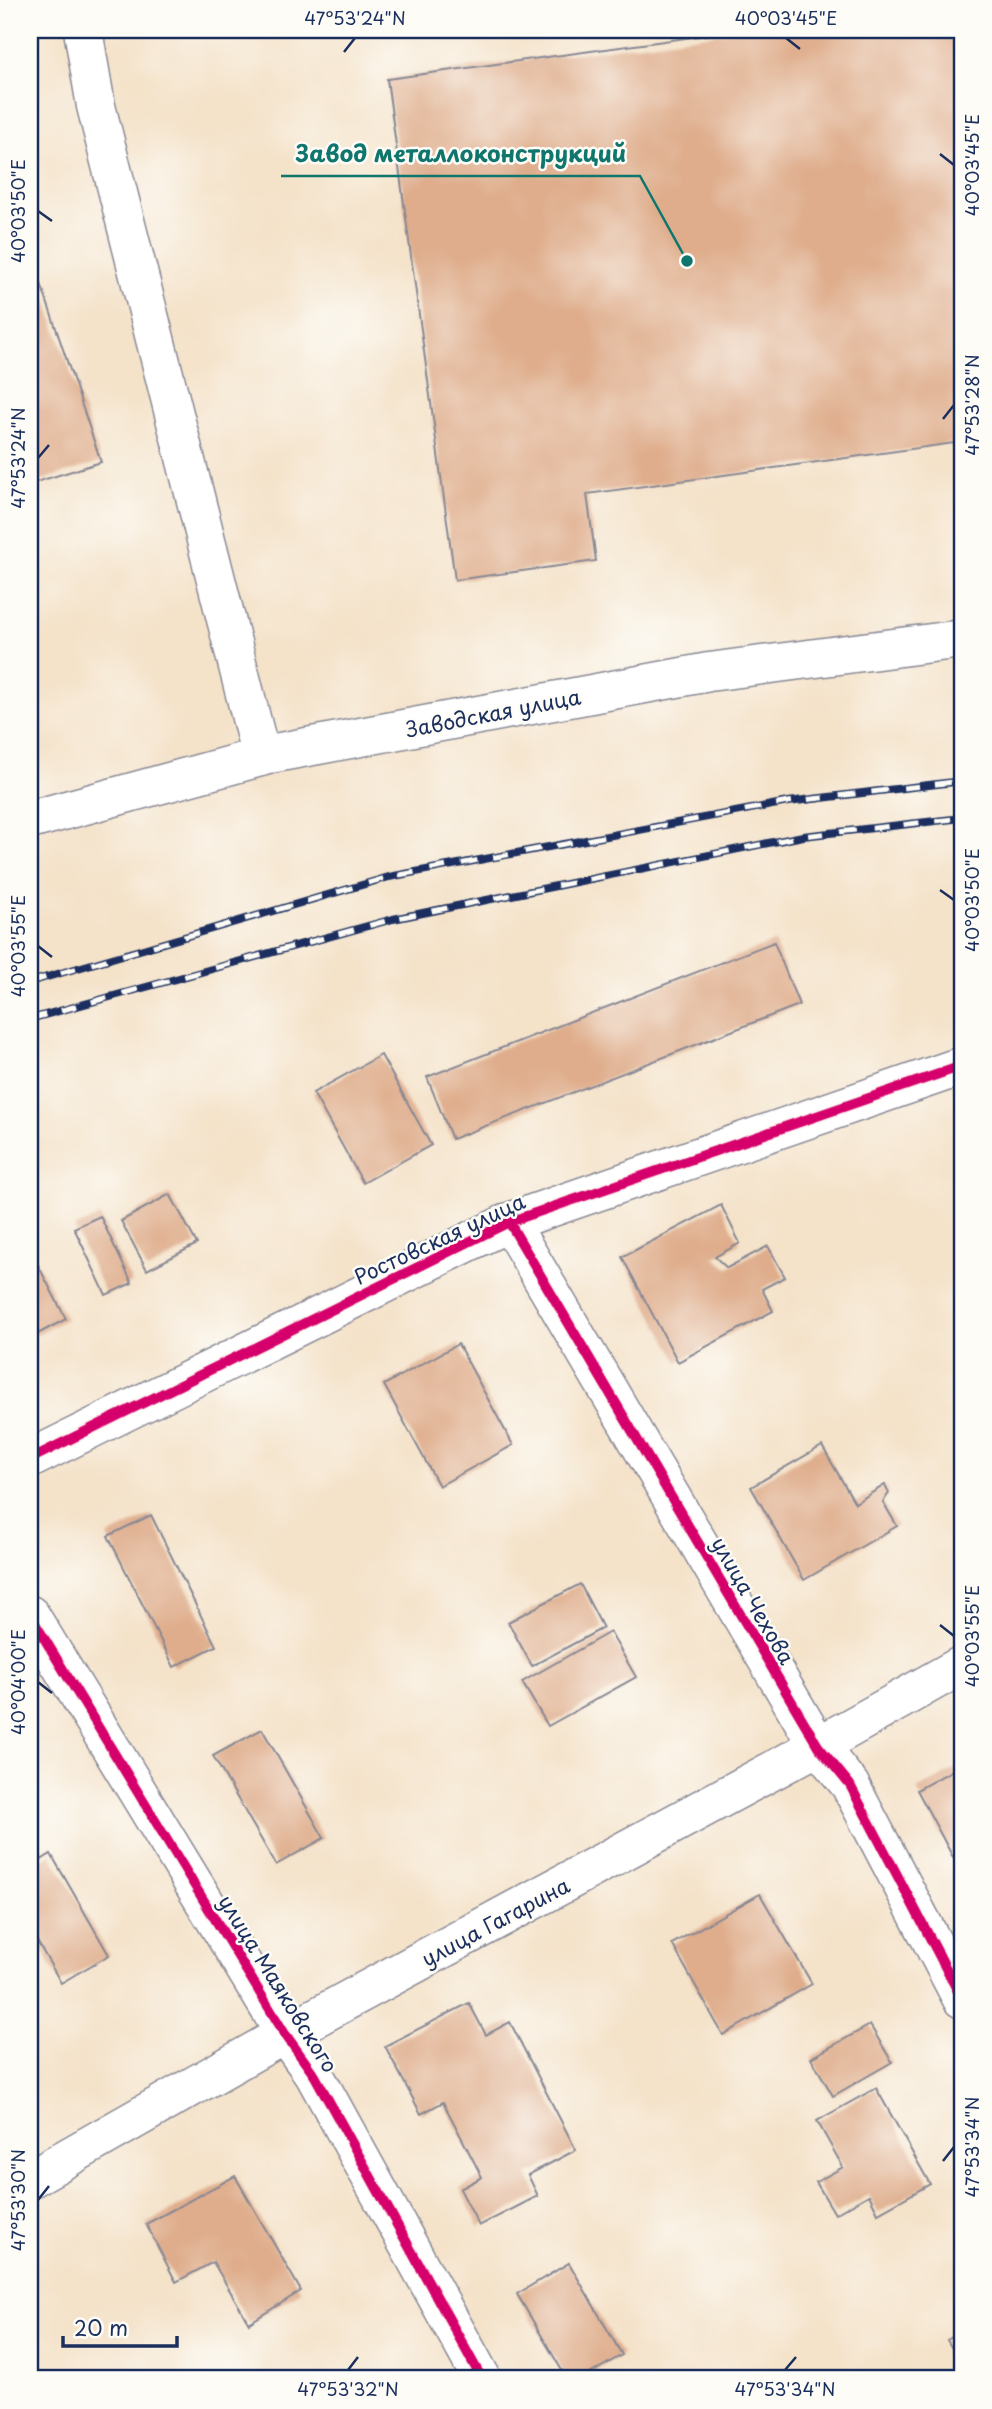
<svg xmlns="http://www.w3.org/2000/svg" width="992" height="2409" viewBox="0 0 992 2409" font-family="'Playpen Sans',sans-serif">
	<rect width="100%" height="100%" fill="#fdfcf7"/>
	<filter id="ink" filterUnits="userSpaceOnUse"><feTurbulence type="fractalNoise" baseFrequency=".0143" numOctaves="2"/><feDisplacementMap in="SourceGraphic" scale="14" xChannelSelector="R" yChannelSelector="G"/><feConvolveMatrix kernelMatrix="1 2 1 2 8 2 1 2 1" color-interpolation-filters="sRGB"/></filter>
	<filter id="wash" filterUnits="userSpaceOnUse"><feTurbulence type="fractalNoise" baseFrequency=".00686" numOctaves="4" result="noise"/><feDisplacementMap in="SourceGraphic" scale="28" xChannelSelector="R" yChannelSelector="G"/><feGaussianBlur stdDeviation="1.57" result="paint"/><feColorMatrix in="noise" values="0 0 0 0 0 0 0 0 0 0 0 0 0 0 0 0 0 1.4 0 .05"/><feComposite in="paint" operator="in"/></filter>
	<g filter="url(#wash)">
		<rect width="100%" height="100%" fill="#f4e2c9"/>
		<g id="blocks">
			<path fill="#dfad8c" d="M744,30H962V442L587,494L596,561L455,580L387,79Z
				M30,251L101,462L30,484Z
				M774,942L799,1005L452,1139L427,1077Z
				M381,1055L431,1145L363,1183L313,1093Z
				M170,1194L197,1244L147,1270L121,1221Z
				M721,1205L740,1243L715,1257L727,1268L768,1246L785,1277L762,1289L773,1311L678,1362L622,1257Z
				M100,1216L132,1283L106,1295L74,1228Z
				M37,1263L66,1319L30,1338V1267Z
				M458,1344L513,1445L439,1486L384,1385Z
				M822,1446L855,1503L885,1485L889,1493L883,1502L897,1526L804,1580L751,1487Z
				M151,1515L216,1646L174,1667L108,1536Z
				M580,1584L603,1628L532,1666L508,1622Z
				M610,1632L636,1677L548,1726L522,1682Z
				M262,1729L324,1838L276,1865L213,1756Z
				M962,1765V1874L917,1790Z
				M51,1854L109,1955L61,1983L30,1929V1867Z
				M760,1894L812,1984L723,2035L672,1944Z
				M469,2003L486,2035L510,2022L576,2150L528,2175L538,2196L479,2226L460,2189L482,2177L443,2102L421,2114L385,2046Z
				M870,2025L892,2062L833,2096L811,2058Z
				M876,2088L930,2184L878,2213L869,2195L835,2214L816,2182L843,2167L817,2121Z
				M235,2176L301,2291L249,2323L213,2262L176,2282L146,2224Z
				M569,2263L622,2355L581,2379H567L517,2294Z
				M962,2331V2365L947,2340Z"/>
		</g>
	</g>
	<g filter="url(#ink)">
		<use href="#blocks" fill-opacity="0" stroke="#888894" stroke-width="2"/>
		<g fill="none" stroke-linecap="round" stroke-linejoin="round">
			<g stroke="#888894" stroke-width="41">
				<path id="minor" d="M509,1222L818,1746L850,1785L962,1999
					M30,1459L509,1222L962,1066
					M30,1615L285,2034L315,2076L482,2379"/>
			</g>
			<g stroke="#888894" stroke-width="41">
				<path id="major" d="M83,30L96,106L261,757
					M30,820L275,753L709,672L962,639
					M30,2179L285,2034L818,1746L962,1665"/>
			</g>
			<use href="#minor" stroke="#fff" stroke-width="38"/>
			<use href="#major" stroke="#fff" stroke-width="38"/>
			<g stroke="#1b2f5e" stroke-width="8">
				<path id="rail" d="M30,982L389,877L788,802L962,781
					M30,1019L393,919L803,836L962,818"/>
			</g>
			<use href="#rail" stroke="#fdfcf7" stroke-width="5" stroke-dasharray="16" stroke-linecap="butt"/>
			<g stroke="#fdfcf7" stroke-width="15">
				<path id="cycleway" d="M509,1222L818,1746L850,1785L962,1999
					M30,1459L509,1222L962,1066
					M30,1615L285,2034L315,2076L482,2379"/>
			</g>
			<use href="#cycleway" stroke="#d6006c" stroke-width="10"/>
		</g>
	</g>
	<path fill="none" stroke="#1b2f5e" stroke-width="2.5" d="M786,38L800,49M344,52L355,38M940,154L954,165M38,211L52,221M943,419L954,405M38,458L49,445M940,890L954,900M38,946L52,957M940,1625L954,1636M38,1682L52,1693M943,2161L954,2147M38,2200L49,2186M348,2370L358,2357M785,2370L796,2357"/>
	<g text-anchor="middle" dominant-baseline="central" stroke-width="5" stroke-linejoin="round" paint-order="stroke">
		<g font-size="21" fill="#1b2f5e" stroke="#fdfcf7">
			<text transform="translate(493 712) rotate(-11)">Заводская улица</text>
			<text transform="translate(439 1238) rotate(-25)">Ростовская улица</text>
			<text transform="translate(754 1600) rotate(60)">улица Чехова</text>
			<text transform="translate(495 1921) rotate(-28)">улица Гагарина</text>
			<text transform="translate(279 1983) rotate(58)">улица Маяковского</text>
		</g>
	</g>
	<path fill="none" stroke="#0f766e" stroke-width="2.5" d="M687 261L640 176H281"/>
	<circle fill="#0f766e" stroke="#fdfcf7" stroke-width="2.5" cx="687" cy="261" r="7"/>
	<g font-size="23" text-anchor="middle" font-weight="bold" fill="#0f766e" stroke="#fdfcf7" stroke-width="5" stroke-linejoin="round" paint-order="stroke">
		<text x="461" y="162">Завод металлоконструкций</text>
	</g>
	<rect width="992" height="2409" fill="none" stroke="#fdfcf7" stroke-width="77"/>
	<path d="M63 2336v10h114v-10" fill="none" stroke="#1b2f5e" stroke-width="3.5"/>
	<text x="74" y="2336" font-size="21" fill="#1b2f5e" stroke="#fdfcf7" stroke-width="5" paint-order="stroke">20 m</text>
	<rect x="38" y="38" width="916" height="2332" fill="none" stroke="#1b2f5e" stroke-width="2.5"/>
	<g font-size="18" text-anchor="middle" fill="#1b2f5e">
		<text x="355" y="25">47°53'24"N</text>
		<text x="786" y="25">40°03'45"E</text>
		<text transform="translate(973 165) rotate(-90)" y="6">40°03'45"E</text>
		<text transform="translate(19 211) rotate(-90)" y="6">40°03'50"E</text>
		<text transform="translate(973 405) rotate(-90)" y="6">47°53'28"N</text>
		<text transform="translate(19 458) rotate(-90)" y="6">47°53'24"N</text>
		<text transform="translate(973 900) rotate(-90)" y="6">40°03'50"E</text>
		<text transform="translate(19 946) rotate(-90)" y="6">40°03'55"E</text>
		<text transform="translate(973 1636) rotate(-90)" y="6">40°03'55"E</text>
		<text transform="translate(19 1682) rotate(-90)" y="6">40°04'00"E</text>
		<text transform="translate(973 2147) rotate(-90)" y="6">47°53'34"N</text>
		<text transform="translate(19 2200) rotate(-90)" y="6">47°53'30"N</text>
		<text x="348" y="2396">47°53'32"N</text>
		<text x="785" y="2396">47°53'34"N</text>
	</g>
</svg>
